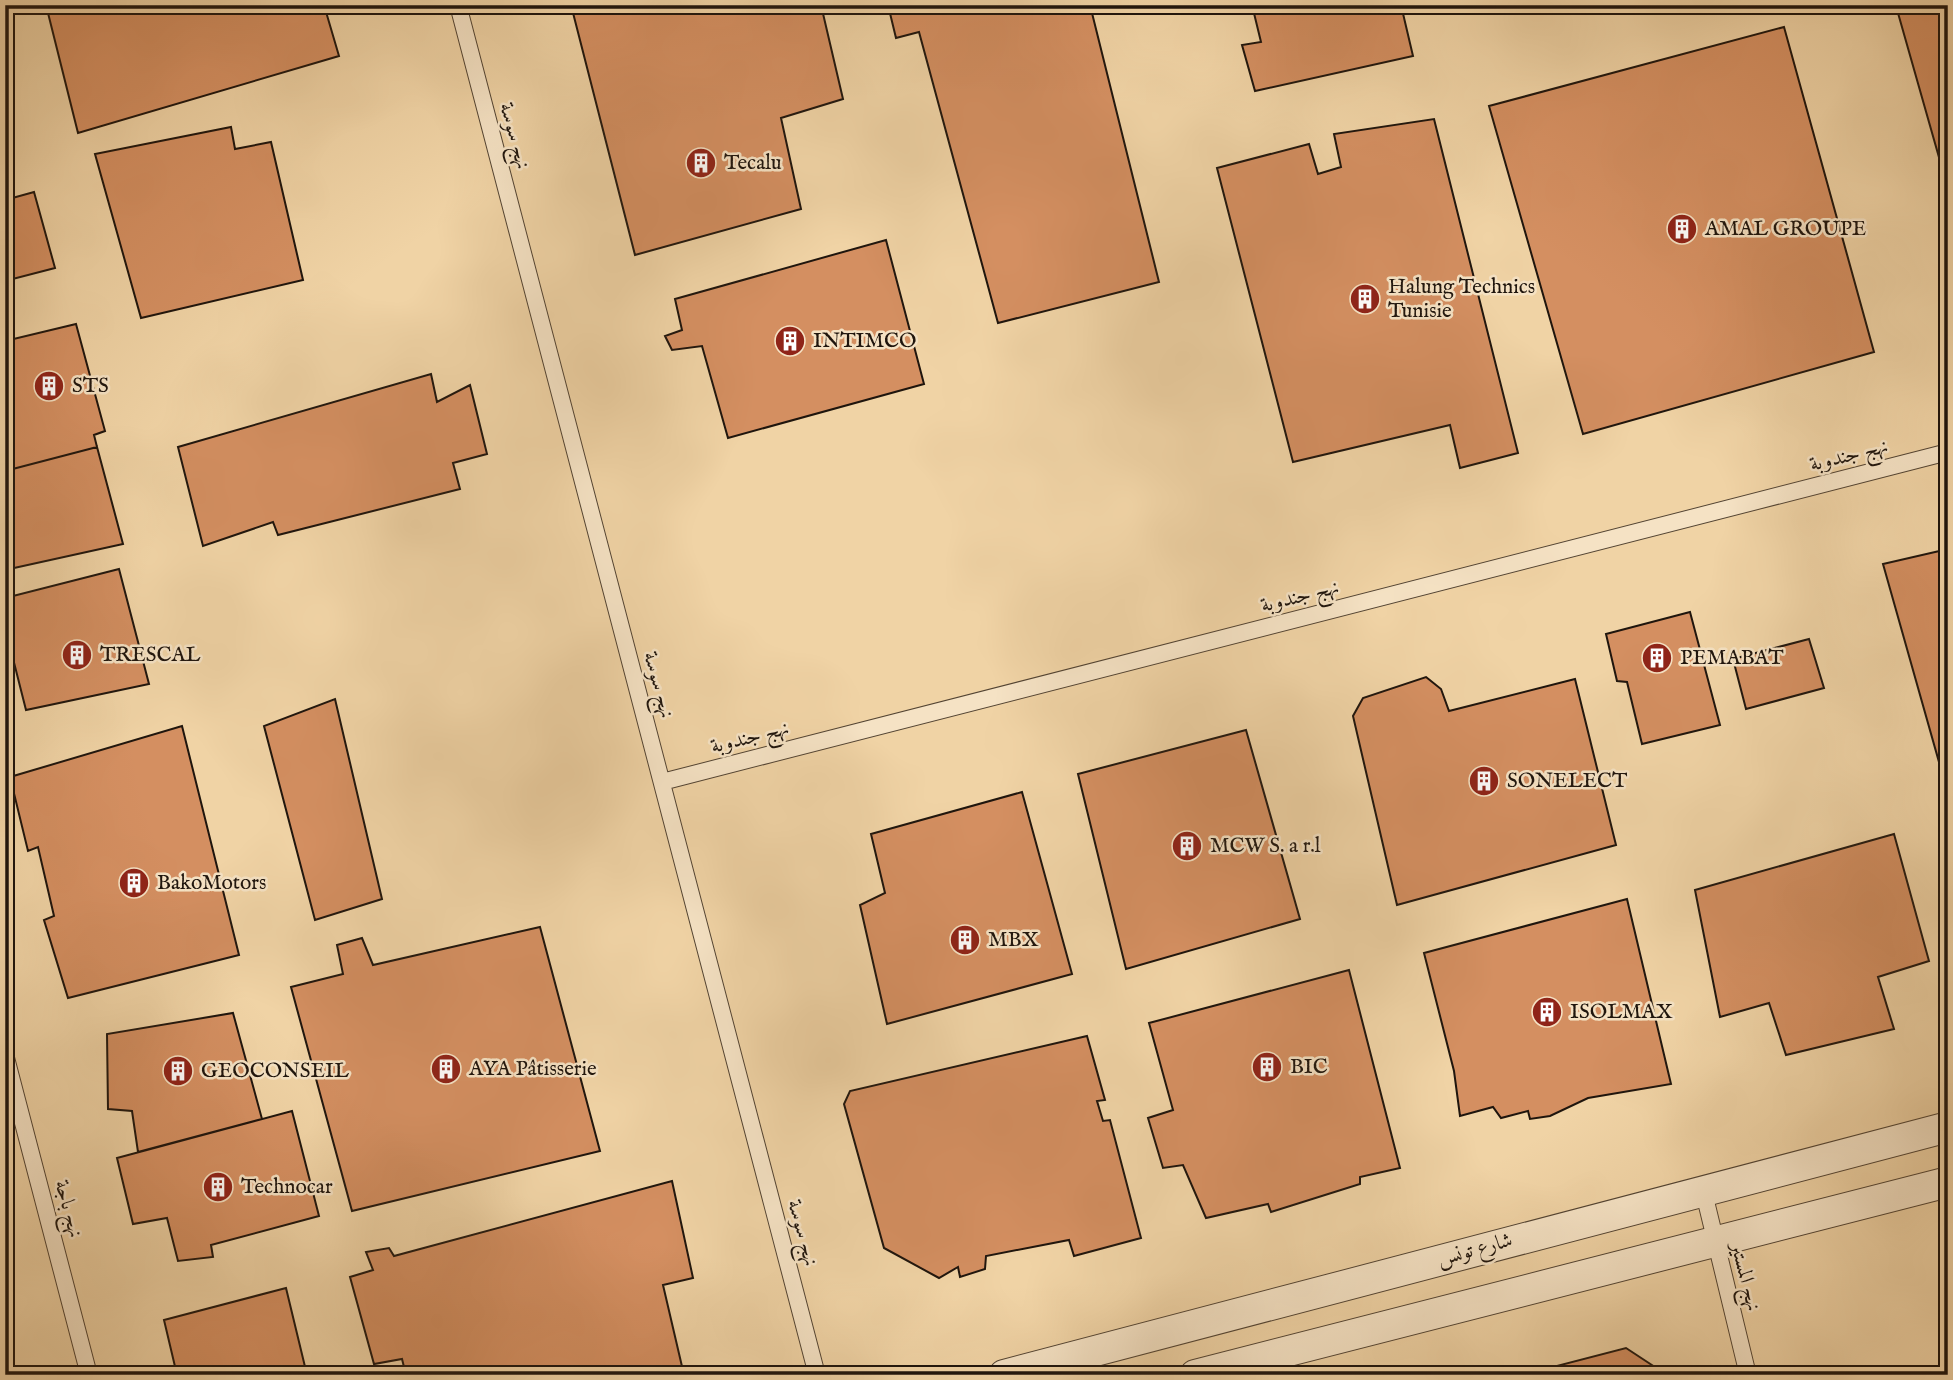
<svg xmlns="http://www.w3.org/2000/svg" width="1953" height="1380" viewBox="0 0 1953 1380" font-family="'IM FELL English',Amiri,serif">
	<rect width="100%" height="100%" fill="#f0d3a5"/>
	<filter id="stains"><feTurbulence type="fractalNoise" baseFrequency=".00286" numOctaves="4"/><feColorMatrix values="0 0 0 0 .2 0 0 0 0 .09 0 0 0 0 .02 0 0 0 .5 -.17"/></filter>
	<radialGradient id="worn" r=".72"><stop offset=".6" stop-color="#630" stop-opacity="0"/><stop offset="1" stop-color="#630" stop-opacity=".3"/></radialGradient>
	<path fill="#d48f61" stroke="#1f150d" stroke-width="2" d="M46,5H324L339,56L78,133Z
		M571,5H821L843,99L781,118L801,209L635,255Z
		M888,5H1090L1159,282L998,323L919,32L896,38Z
		M1252,5H1401L1413,56L1255,91L1242,45L1261,42Z
		M1948,5V189L1896,6Z
		M1784,27L1874,352L1583,434L1489,106Z
		M1434,119L1518,453L1460,468L1450,425L1293,462L1217,168L1309,144L1318,174L1341,167L1334,134Z
		M231,127L235,149L271,142L303,280L141,318L95,154Z
		M34,192L55,268L5,281V200Z
		M886,240L924,384L728,438L702,346L672,350L665,336L682,330L675,299Z
		M76,324L105,431L94,435L97,447L5,471V341Z
		M431,374L437,402L470,385L487,454L453,463L460,489L278,535L273,522L203,546L178,447Z
		M97,447L123,544L5,570V471Z
		M1948,549V760L1939,762L1883,564Z
		M119,569L149,684L26,710L5,627V598Z
		M1690,612L1720,725L1642,744L1627,682L1617,681L1606,634Z
		M1809,639L1824,688L1746,709L1733,659Z
		M1426,677L1441,689L1449,711L1575,679L1616,845L1397,905L1353,716L1363,698Z
		M335,699L382,899L315,920L264,726Z
		M182,726L239,955L68,998L44,920L54,916L38,847L28,851L10,777Z
		M1246,730L1300,919L1126,969L1078,774Z
		M1022,792L1072,974L887,1024L860,905L885,893L871,834Z
		M1894,834L1929,961L1878,977L1894,1029L1786,1055L1769,1003L1720,1017L1695,890Z
		M1627,899L1671,1084L1588,1098L1550,1116L1530,1119L1528,1111L1501,1118L1493,1107L1460,1116L1454,1071L1424,953Z
		M540,927L600,1151L352,1211L291,987L343,974L337,945L362,938L373,965Z
		M1349,970L1400,1168L1360,1177V1184L1271,1212L1268,1204L1206,1218L1183,1165L1163,1168L1148,1118L1173,1110L1149,1023Z
		M233,1013L262,1119L138,1152L132,1111L108,1109L107,1034Z
		M1087,1036L1105,1100L1097,1101L1103,1121L1110,1120L1141,1238L1074,1256L1069,1240L986,1256L985,1269L960,1277L958,1267L939,1278L884,1248L844,1104L850,1091Z
		M292,1111L319,1216L211,1245L213,1257L178,1261L167,1218L133,1224L117,1158Z
		M672,1181L693,1278L663,1285L684,1375H406L402,1359L374,1364L350,1277L373,1270L366,1252L389,1248L394,1256Z
		M286,1288L307,1375H177L164,1320Z
		M1626,1348L1667,1375H1522Z"/>
	<g fill="none" stroke-linecap="round" stroke-linejoin="round">
		<g stroke="#534433" stroke-width="18">
			<path id="lane" d="M458,5L817,1375
				M662,782L1948,452
				M5,1054L89,1375
				M1703,1189L1748,1375"/>
		</g>
		<g stroke="#534433" stroke-width="32">
			<path id="street" d="M1004,1375L1948,1127
				M1195,1375L1948,1182"/>
		</g>
		<use href="#lane" stroke="#f5e2c4" stroke-width="16"/>
		<use href="#street" stroke="#f5e2c4" stroke-width="30"/>
	</g>
	<defs>
		<g id="building-disc" transform="scale(1.575)"><circle r="9.5" fill="#8f2418" stroke="#f5e2c4"/><path d="M-4-6H4V6H1V3H-1V6H-4ZM-2.5-4.3h1.7v1.8h-1.7ZM.8-4.3h1.7v1.8H.8ZM-2.5-1h1.7V.8h-1.7ZM.8-1h1.7V.8H.8Z" fill="#fff"/></g>
	</defs>
	<g fill-rule="evenodd">
		<use href="#building-disc" x="701" y="163"/>
		<use href="#building-disc" x="1682" y="229"/>
		<use href="#building-disc" x="1365" y="299"/>
		<use href="#building-disc" x="790" y="341"/>
		<use href="#building-disc" x="49" y="386"/>
		<use href="#building-disc" x="77" y="655"/>
		<use href="#building-disc" x="1657" y="658"/>
		<use href="#building-disc" x="1484" y="781"/>
		<use href="#building-disc" x="1187" y="846"/>
		<use href="#building-disc" x="134" y="883"/>
		<use href="#building-disc" x="965" y="940"/>
		<use href="#building-disc" x="1547" y="1012"/>
		<use href="#building-disc" x="1267" y="1067"/>
		<use href="#building-disc" x="446" y="1069"/>
		<use href="#building-disc" x="178" y="1071"/>
		<use href="#building-disc" x="218" y="1187"/>
	</g>
	<g text-anchor="middle" dominant-baseline="central" stroke-width="5" stroke-linejoin="round" paint-order="stroke">
		<g font-size="21" fill="#1f150d" stroke="#f5e2c4">
			<text transform="translate(514 136) rotate(75)">نهج سوسة</text>
			<text transform="translate(1849 456) rotate(-14)">نهج جندوبة</text>
			<text transform="translate(1300 597) rotate(-14)">نهج جندوبة</text>
			<text transform="translate(658 685) rotate(75)">نهج سوسة</text>
			<text transform="translate(750 738) rotate(-14)">نهج جندوبة</text>
			<text transform="translate(68 1209) rotate(75)">نهج باجة</text>
			<text transform="translate(802 1233) rotate(75)">نهج سوسة</text>
			<text transform="translate(1475 1250) rotate(-15)">شارع تونس</text>
			<text transform="translate(1745 1277) rotate(76)">نهج المستير</text>
		</g>
		<g font-size="21" fill="#1f150d" stroke="#f5e2c4" text-anchor="start">
			<text x="724" y="163">Tecalu</text>
			<text x="1705" y="229">AMAL GROUPE</text>
			<text x="1388" y="287">Halung Technics<tspan x="1388" dy="24">Tunisie</tspan></text>
			<text x="813" y="341">INTIMCO</text>
			<text x="72" y="386">STS</text>
			<text x="100" y="655">TRESCAL</text>
			<text x="1680" y="658">PEMABAT</text>
			<text x="1507" y="781">SONELECT</text>
			<text x="1210" y="846">MCW S. a r.l</text>
			<text x="157" y="883">BakoMotors</text>
			<text x="988" y="940">MBX</text>
			<text x="1570" y="1012">ISOLMAX</text>
			<text x="1290" y="1067">BIC</text>
			<text x="469" y="1069">AYA Pâtisserie</text>
			<text x="201" y="1071">GEOCONSEIL</text>
			<text x="241" y="1187">Technocar</text>
		</g>
	</g>
	<rect width="1953" height="1380" fill="none" stroke="#f0d3a5" stroke-width="28"/>
	<rect x="7" y="7" width="1939" height="1366" fill="none" stroke="#1f150d" stroke-width="3.5"/>
	<rect x="14" y="14" width="1925" height="1352" fill="none" stroke="#1f150d" stroke-width="2"/>
	<rect width="100%" height="100%" filter="url(#stains)"/>
	<rect width="100%" height="100%" fill="url(#worn)"/>
</svg>
